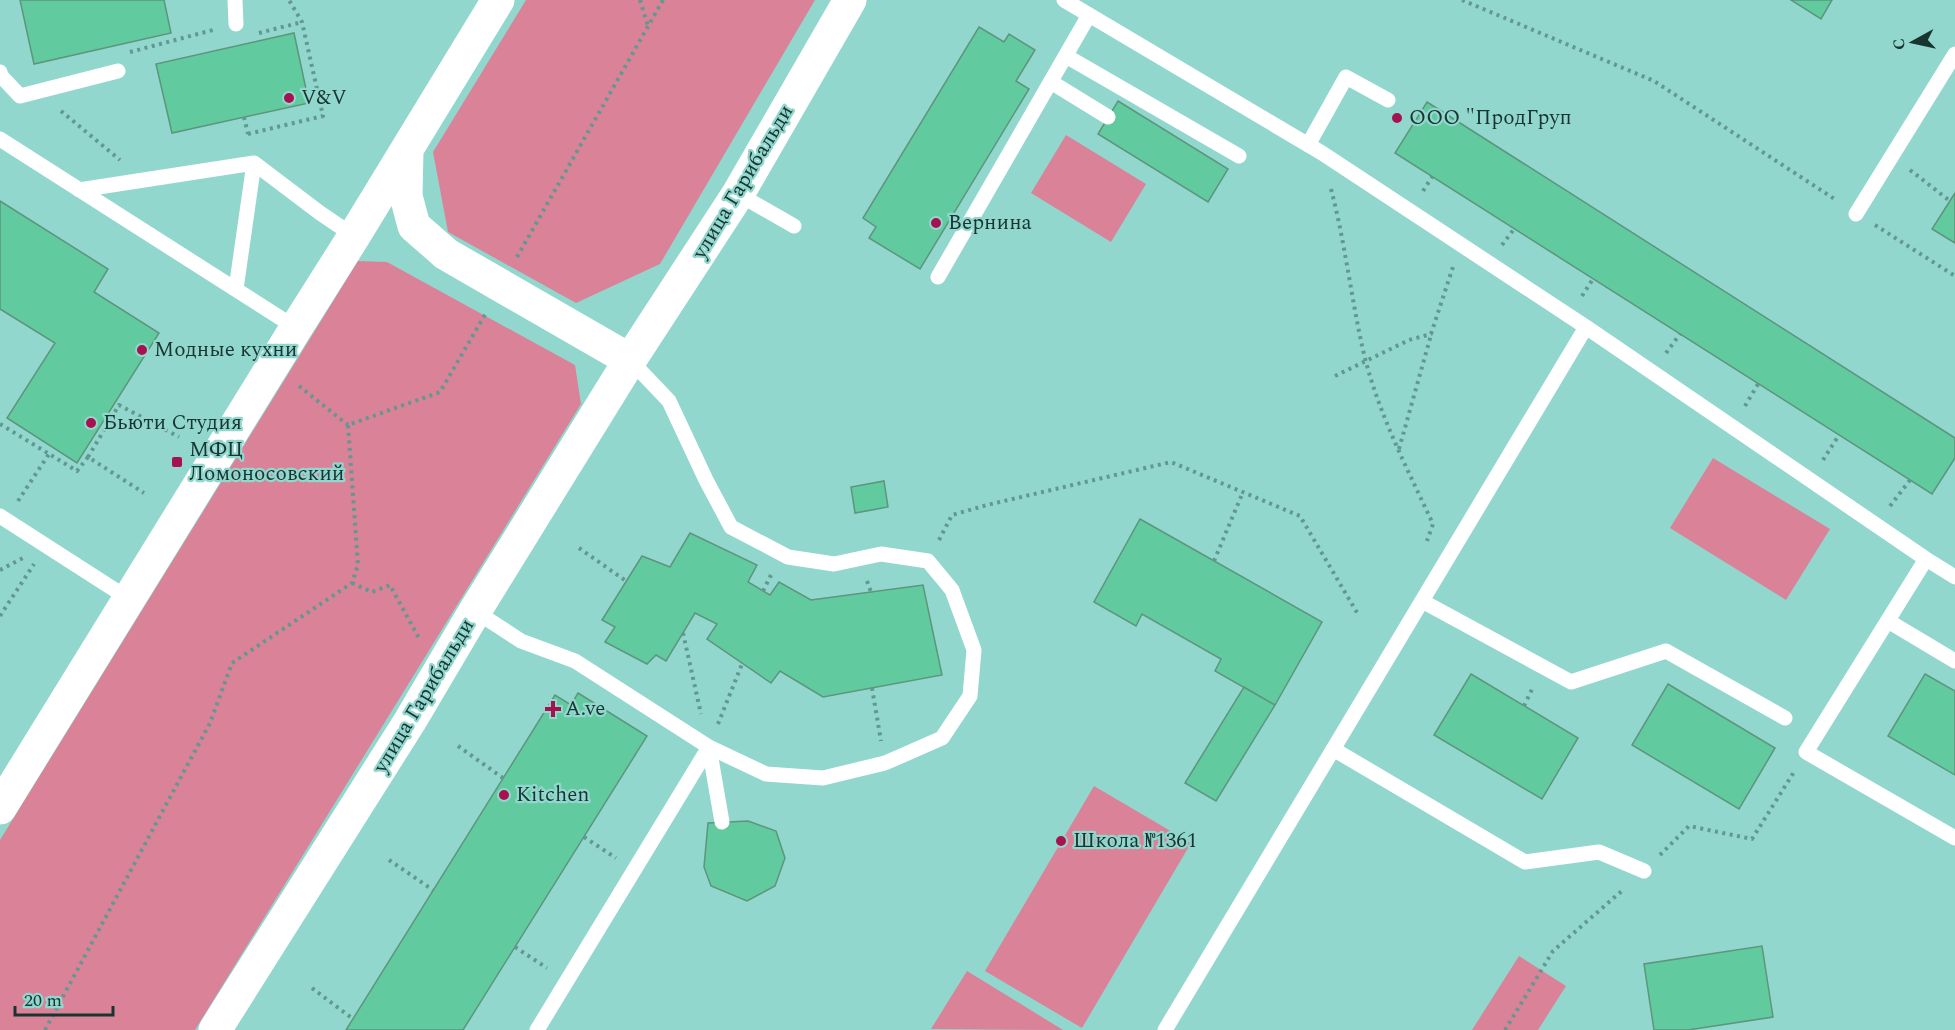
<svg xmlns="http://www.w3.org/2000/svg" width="1955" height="1030" viewBox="0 0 1955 1030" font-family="Spectral,serif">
	<rect width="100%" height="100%" fill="#92d7cd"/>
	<path fill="#da8298" d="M526,0H815L660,264L576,303L448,232L433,152Z
		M1066,135L1146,184L1111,242L1031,193Z
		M358,261L387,262L575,365L581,404L195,1030H0V840Z
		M1713,458L1830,529L1786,600L1670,528Z
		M1094,786L1191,843L1082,1028L985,971Z
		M1519,956L1566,986L1538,1030H1472Z
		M967,971L1063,1030L931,1029Z"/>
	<path fill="#62ca9f" stroke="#5d957d" stroke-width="1.5" d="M20,0H164L171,33L34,64Z
		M1791,0H1832L1821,19Z
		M979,27L1004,42L1009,34L1035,50L1016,81L1029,89L920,269L869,238L876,227L863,218Z
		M294,33L309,103L172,133L156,64Z
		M1118,101L1228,169L1208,202L1098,134Z
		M1427,102L1955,438V458L1932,494L1395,153Z
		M1955,193V243L1932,229Z
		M0,201L108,269L94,292L159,333L77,463L7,418L55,343L0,309Z
		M884,481L888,507L855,513L851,487Z
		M1140,519L1322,622L1275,705L1215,671L1221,659L1142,614L1136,626L1094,602Z
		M690,533L757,565L748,582L770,595L779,582L811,600L923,585L942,675L823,697L780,671L771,683L707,639L717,624L695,613L666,661L656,655L647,664L605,642L615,627L602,620L642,556L670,567Z
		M1471,674L1578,738L1542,799L1434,735Z
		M1925,674L1955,691V775L1888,736Z
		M1668,684L1775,748L1739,809L1632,745Z
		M1244,687L1275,705L1216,801L1185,783Z
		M578,693L647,736L463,1030H346L555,695L571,705Z
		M748,821L776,831L785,858L775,886L747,901L711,886L704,867L708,823Z
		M1762,946L1773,1017L1688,1030H1654L1644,964Z"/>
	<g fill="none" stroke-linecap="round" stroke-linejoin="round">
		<path stroke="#629890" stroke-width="4" stroke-dasharray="3 4.5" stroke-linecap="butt" d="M640,0L648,26
			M1462,0L1654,81L1836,200
			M259,33L302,22
			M130,52L213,30
			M61,111L120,160
			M244,117L248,134
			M248,134L323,116L302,22L289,0
			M1910,170L1950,201
			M1331,189C1345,242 1351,297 1363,350C1377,411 1407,468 1433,524L1427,541
			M1423,191L1432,177
			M1875,225L1955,276
			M1502,245L1514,229
			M517,257L663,0
			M1582,296L1593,279
			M1666,353L1680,334
			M1335,376L1409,340L1431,334L1453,267
			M299,386L348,425
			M1745,406L1758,384
			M0,424L77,471L88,457L144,493
			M1399,449L1431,335
			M88,457L119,405L179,437
			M1823,460L1839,435
			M18,501L49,454
			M1890,506L1910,480
			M939,540L952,515L987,505L1171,462L1300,516L1359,616
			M579,548L626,581
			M1214,561L1243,492
			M0,570L23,558
			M867,581L871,592
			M352,583L372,592L390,585L420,640
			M763,591L771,575
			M0,616L34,564
			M683,633L701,714
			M872,688L881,741
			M1524,706L1533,687
			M718,724L742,664
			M458,746L503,778
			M584,837L616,858
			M1660,855L1689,826L1752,839L1794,772
			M389,860L433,890
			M515,947L547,968
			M312,988L353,1019
			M45,1030L210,723L232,663L352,583L358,565L348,425L440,392L486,313
			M1505,1030L1553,951L1624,889"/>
		<path stroke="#fff" stroke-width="15" d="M235,0L236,24
			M1064,0L1322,153L1586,327L1165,1030
			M1066,56L1239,156
			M0,72L1,76L20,96L118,71
			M1051,82L1108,117
			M0,139L296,328
			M1308,145L1346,77L1388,100
			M79,190L254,163L320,213L354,236
			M738,194L794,226
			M1856,214L1955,54
			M938,277L1089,15
			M236,289L254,163
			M1586,327L1926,559L1955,577
			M0,516L129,599
			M1926,559L1806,752L1955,838
			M1422,601L1571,682L1666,651L1785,718
			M475,611L521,641L575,661L709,747L766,774L823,778L885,763L942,738L970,696L974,650L952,590L928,561L881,554L834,564L788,557L731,527L706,480L669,401L630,360
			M1888,621L1955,661
			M709,747L722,822
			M1333,749L1525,862L1599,852L1644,871
			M537,1030L709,747"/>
		<path stroke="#fff" stroke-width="33" d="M407,151L406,196L414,226L446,254L630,360
			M0,808L296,328L354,236L498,0
			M215,1030L410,721L475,611L630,360L738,194L850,0"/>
	</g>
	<g fill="#a5124f" stroke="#92d7cd" stroke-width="2">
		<circle cx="289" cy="98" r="6"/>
		<circle cx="1397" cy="118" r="6"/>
		<circle cx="936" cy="223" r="6"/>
		<circle cx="142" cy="350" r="6"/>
		<circle cx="91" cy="423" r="6"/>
		<rect x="171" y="456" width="12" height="12" rx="3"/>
		<path d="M550 700h6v6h6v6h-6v6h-6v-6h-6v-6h6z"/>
		<circle cx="504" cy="795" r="6"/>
		<circle cx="1061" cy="841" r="6"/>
	</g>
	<g text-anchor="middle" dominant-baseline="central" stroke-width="4.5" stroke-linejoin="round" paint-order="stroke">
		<g font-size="21" fill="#183531" stroke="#92d7cd" text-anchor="start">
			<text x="301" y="98">V&amp;V</text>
			<text x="1409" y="118">ООО "ПродГруп</text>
			<text x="948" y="223">Вернина</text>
			<text x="154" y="350">Модные кухни</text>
			<text x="103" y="423">Бьюти Студия</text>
			<text x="189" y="450">МФЦ<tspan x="189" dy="24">Ломоносовский</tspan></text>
			<text x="565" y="709">A.ve</text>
			<text x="516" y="795">Kitchen</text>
			<text x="1073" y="841">Школа №1361</text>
		</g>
		<g font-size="21" fill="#183531" stroke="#92d7cd">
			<text transform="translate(743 182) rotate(-59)">улица Гарибальди</text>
			<text transform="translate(424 696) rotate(-59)">улица Гарибальди</text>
		</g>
	</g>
	<g transform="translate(1913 42) rotate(262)" stroke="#92d7cd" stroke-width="4.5" paint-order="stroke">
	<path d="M0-4.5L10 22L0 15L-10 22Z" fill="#183531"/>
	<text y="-9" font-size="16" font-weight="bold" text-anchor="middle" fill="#183531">С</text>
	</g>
	<path d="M15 1006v9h98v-9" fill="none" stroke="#183531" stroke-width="3"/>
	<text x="24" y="1006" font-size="18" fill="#183531" stroke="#92d7cd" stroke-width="4.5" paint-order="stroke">20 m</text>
</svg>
